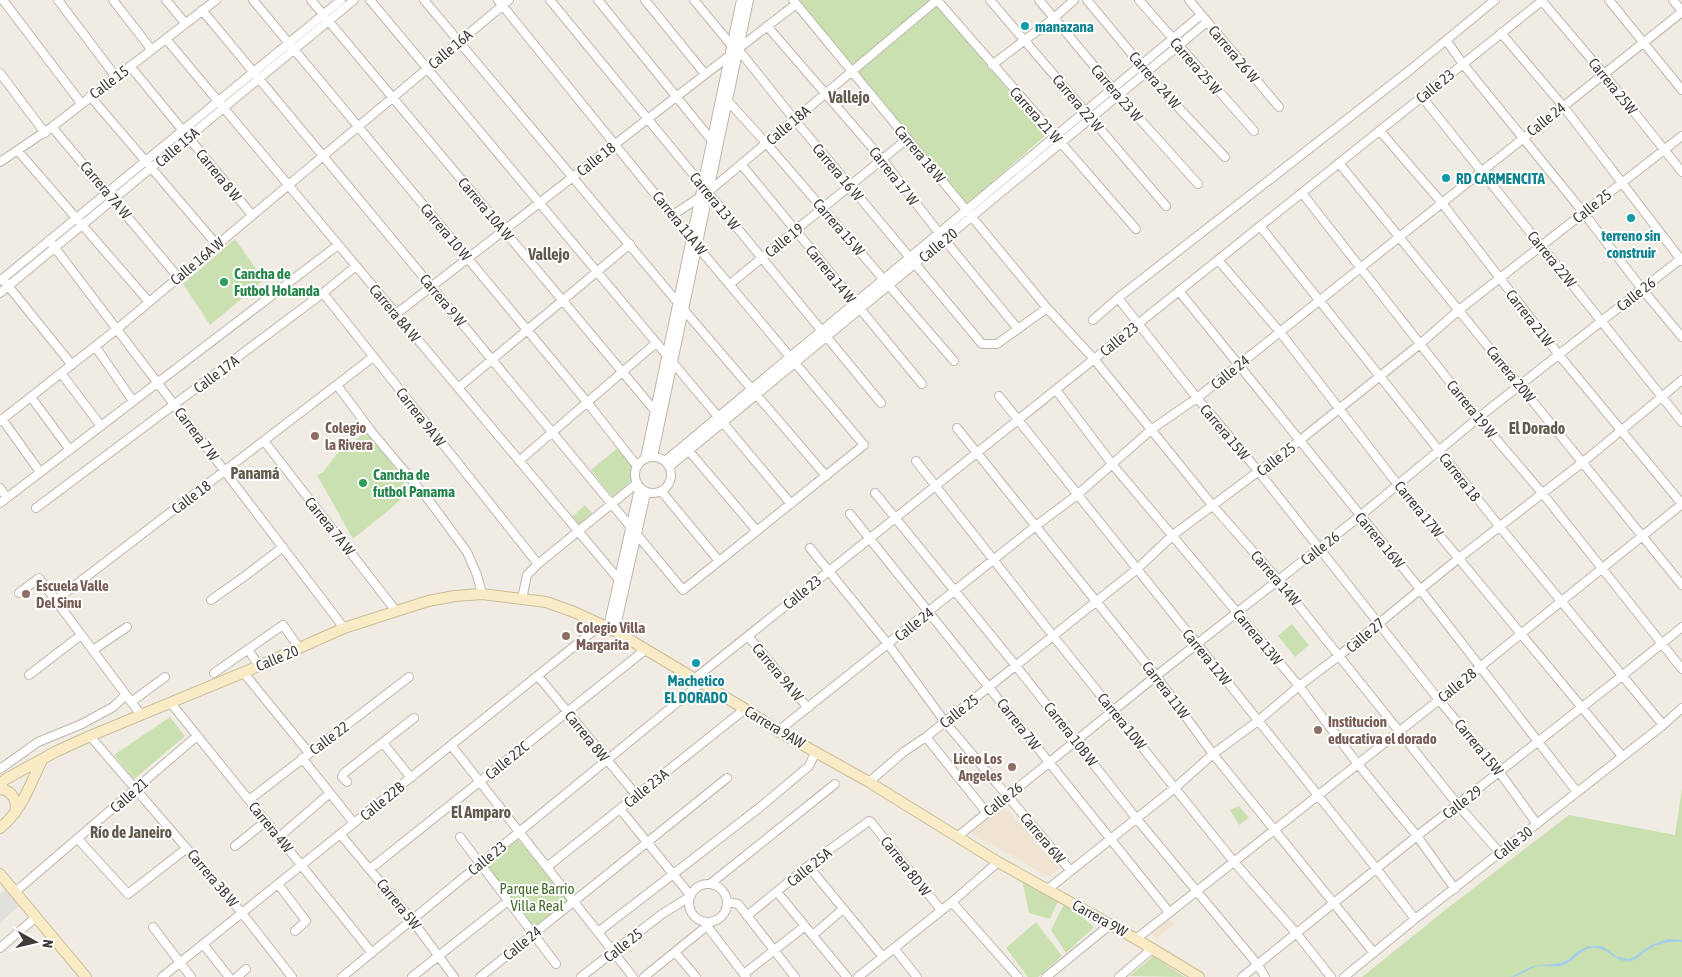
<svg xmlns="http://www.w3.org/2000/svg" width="1682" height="977" viewBox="0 0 1682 977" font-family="'Asap Condensed',sans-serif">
	<rect width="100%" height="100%" fill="#f0ece4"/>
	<path fill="#f0e3d1" d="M1004,806L1060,868L1049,877L971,833Z
		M1169,919L1174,924L1156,939L1151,933Z"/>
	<path fill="#cbe0b1" d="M799,0H930L852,66Z
		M937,5L1046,135L966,205L857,73Z
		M235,239L264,280L210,325L183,284Z
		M368,430L410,491L389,510L353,539L317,475L323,472L336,455Z
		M620,446L633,463L631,472V481L613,497L591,470Z
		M585,505L594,515L580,527L571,518Z
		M1292,624L1309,645L1295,657L1278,636Z
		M170,717L185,736L134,779L114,755Z
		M1682,788V977H1362L1449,907L1569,815L1675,835Z
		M1239,806L1249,818L1239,825L1230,810Z
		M518,839L569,902L534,930L485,867Z
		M1022,879L1058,901L1050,919L1029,913Z
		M1066,900L1069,906L1094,927L1066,953L1051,930Z
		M1036,922L1062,956L1038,977H1028L1006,948Z
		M1153,956L1185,977L1130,976Z"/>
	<path fill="#e1dfdc" d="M6,889L21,904L0,923V894Z"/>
	<path fill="#a6cde7" d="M1668,939L1682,940V942C1671,941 1655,944 1646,951C1641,954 1636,961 1630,961C1615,963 1606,945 1591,948C1581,950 1575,959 1566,964C1557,969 1545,964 1535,967C1527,970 1519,977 1511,977L1533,966L1561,963L1569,959L1577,952L1588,946H1602L1616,956L1628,959L1634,957L1651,945Z"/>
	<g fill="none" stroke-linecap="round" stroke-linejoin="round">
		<g stroke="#bdb6ab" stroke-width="10">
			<path id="street" d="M3,0L81,103
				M58,0L116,77
				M113,0L151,49
				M166,0L185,23
				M253,0L587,402L637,466
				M311,0L661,418
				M370,0L791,504
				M424,0L684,310L826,476
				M550,0L881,403
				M598,0L713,142
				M645,0L705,74
				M694,0L732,46L738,49L794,119L982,344H997L1047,308
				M793,0L1047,308L1094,359L1213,506L1279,581L1458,805L1500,853
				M937,0L1136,229
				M990,0L1166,206
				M1039,0L1119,96L1198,184
				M1087,0L1141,65L1146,73L1225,157
				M1139,0L1254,131
				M1189,0L1279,107
				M1609,0L1682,90
				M1673,0L1682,11
				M1542,1L1603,73L1682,172
				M202,10L683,590L864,445L697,246L498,0
				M767,26L882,159L939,233L1018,329
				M1501,33L1563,106L1682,261
				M166,39L625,587
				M1446,40L1463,64L1583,212L1642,289L1682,337
				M992,65L1054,18L1074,0
				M130,66L252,215
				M0,73L45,133
				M90,96L217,245
				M1422,97L1682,422
				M725,98L766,143L954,361
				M52,127L178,277
				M18,151L149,302
				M0,162L52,127L216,0
				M1339,163L1682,585
				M741,164L922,384
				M708,192L937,0
				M1302,193L1478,418L1543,494L1682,669
				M673,215L700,197
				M1260,226L1500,527L1663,725
				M49,240L344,628
				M1218,260L1280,332L1398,485L1622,756
				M0,281L341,0
				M5,282L72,365
				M730,284L907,139
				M1179,291L1420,589L1577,792
				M0,293L354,0
				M323,293L538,564
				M1118,298L1197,398L1259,472L1439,700L1500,773L1537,824
				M396,314L796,4
				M1093,320L1118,298L1410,70L1495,0
				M95,346L133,401
				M61,373L101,426
				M337,385L371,431L431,503L467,552L477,575L482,594
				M458,388L630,244
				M1056,390L1112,464L1299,686L1357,763L1417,836L1455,889
				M999,396L1376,868L1415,919
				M31,397L70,450
				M2,419L40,472
				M0,421L117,329L509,0
				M957,428L1156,676L1213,754L1374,953
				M264,441L396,611
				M689,451L757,531
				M635 475a18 18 0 1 1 36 0a18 18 0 1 1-36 0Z
				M653,457L749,0
				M645,458L741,0
				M519,461L656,343
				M665,461L1201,15
				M916,461L1054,637L1234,862L1297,934L1331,977
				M669,467L1207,22
				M0,488L7,498
				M662,492L719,561
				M875,493L1016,666L1136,818L1258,965L1265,977
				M0,503L338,245
				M36,508L323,293L356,266
				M850,514L1169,912
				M810,548L888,644L945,722L1070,870
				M19,593L39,578L141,715
				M522,599L527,575L538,564L636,484
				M56,600L373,357
				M211,600L245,576L283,547
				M608,627L639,489
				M615,631L646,493
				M748,636L808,708
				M248,649L259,666
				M93,650L127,627
				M243,672L309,753
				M214,673L283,625L299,648
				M29,675L81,635
				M538,676L637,796
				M694,679L1543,0
				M131,702L165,677
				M170,702L372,953
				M778,731L1037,525L1077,495L1152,429L1197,398L1682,12
				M90,736L242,913L292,977
				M926,737L986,812
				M383,743L411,778
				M451,745L633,977
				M302,758L354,823
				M0,769L38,742L82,724L113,707L126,695
				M347,782L342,777L344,773L414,718
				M869,782L905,751L926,737L1137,569L1173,535L1299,441L1420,344L1459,310L1682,136
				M249,800L409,677
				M340,834L412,920L454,977
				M279,837L330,793
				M460,837L556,964
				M957,837L1156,676L1360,516L1478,418L1682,258
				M78,839L128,894L187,848
				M235,846L266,821
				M547,867L745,709
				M809,867L883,957
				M370,869L645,650
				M278,884L306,921L295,931
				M710,884L835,784
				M689 903a19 19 0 1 1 38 0a19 19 0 1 1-38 0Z
				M1048,889L1176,787L1213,754L1258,721L1299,686L1340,655L1459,558L1583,462L1682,380
				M15,892L197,736
				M777,892L847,977
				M727,902L738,904L795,977
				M952,902L1018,977
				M747,916L814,861L869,821L871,822L941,910
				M707,926L746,977
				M153,927L191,977
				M598,932L759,808L809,766L816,751
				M813,935L843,909
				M1136,939L1439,700L1682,504L1559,355L1442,203L1380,131
				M203,944L229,977
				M0,948L36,917
				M894,948L917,977
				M675,952L696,977
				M744,974L805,926
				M162,977L602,624
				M237,977L246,969
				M342,977L701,683
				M412,977L508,901
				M480,977L727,778
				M581,977L662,914L691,896L620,809
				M644,977L713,921
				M858,977L952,902L998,862
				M1046,977L1111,924
				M1119,977L1152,949
				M1242,977L1417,836L1622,676L1682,627
				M1344,977L1415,919L1663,725L1682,708"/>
		</g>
		<g stroke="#cbbd98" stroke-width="12">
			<path id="secondary" d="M0,784L6,779L55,752L90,736L259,666L344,628L428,601L455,596L482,594L546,602L574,612L615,631L745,709L778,731L869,782L998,862L1136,939L1199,977
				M0,789C13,791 18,801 15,813
				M0,828C22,811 30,784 42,760
				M0,874L86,977"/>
		</g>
		<use href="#street" stroke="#fff" stroke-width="8"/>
		<use href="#secondary" stroke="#f8ebc6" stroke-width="10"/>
	</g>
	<g fill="#0f9aa8" stroke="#fff" stroke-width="2">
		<circle cx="1025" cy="26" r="5"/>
		<circle cx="1446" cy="178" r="5"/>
		<circle cx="1631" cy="218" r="5"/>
		<circle cx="696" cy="663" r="5"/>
	</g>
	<g fill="#2e9e5b" stroke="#fff" stroke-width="2">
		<circle cx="224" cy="282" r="5"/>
		<circle cx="363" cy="483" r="5"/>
	</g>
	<g fill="#8d6e63" stroke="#fff" stroke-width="2">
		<circle cx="315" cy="436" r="5"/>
		<circle cx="26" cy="594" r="5"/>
		<circle cx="566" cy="636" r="5"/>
		<circle cx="1318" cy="730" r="5"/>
		<circle cx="1012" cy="767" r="5"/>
	</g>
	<g text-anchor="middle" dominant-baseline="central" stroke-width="4" stroke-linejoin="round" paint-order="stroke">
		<g font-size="15" font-weight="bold" fill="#0d838f" stroke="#fff" text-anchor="start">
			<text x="1035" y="26">manazana</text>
			<text x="1456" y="178">RD CARMENCITA</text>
			<text x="1631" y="235" text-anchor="middle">terreno sin<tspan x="1631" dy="17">construir</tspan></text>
			<text x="696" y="680" text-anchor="middle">Machetico<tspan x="696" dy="17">EL DORADO</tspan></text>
		</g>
		<g font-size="15" fill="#413c35" stroke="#fff">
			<text transform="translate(450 49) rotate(-40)">Calle 16A</text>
			<text transform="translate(1234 54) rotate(50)">Carrera 26 W</text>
			<text transform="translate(1196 66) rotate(49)">Carrera 25 W</text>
			<text transform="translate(1155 80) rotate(49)">Carrera 24 W</text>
			<text transform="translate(109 82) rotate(-37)">Calle 15</text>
			<text transform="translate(1435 86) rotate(-39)">Calle 23</text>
			<text transform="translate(1613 86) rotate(51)">Carrera 25W</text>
			<text transform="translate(1117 93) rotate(49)">Carrera 23 W</text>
			<text transform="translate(1078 103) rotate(50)">Carrera 22 W</text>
			<text transform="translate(1036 115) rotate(48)">Carrera 21 W</text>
			<text transform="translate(1546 119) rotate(-38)">Calle 24</text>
			<text transform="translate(788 125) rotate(-40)">Calle 18A</text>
			<text transform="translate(177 147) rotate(-40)">Calle 15A</text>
			<text transform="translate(920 154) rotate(50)">Carrera 18 W</text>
			<text transform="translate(596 159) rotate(-38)">Calle 18</text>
			<text transform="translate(838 172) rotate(50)">Carrera 16 W</text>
			<text transform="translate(219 175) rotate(51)">Carrera 8 W</text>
			<text transform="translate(894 176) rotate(52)">Carrera 17 W</text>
			<text transform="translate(106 190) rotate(50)">Carrera 7A W</text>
			<text transform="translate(715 201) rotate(51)">Carrera 13 W</text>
			<text transform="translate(1592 206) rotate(-38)">Calle 25</text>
			<text transform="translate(486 209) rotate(50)">Carrera 10A W</text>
			<text transform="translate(680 223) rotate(51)">Carrera 11A W</text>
			<text transform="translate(839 227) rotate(49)">Carrera 15 W</text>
			<text transform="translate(446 232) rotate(50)">Carrera 10 W</text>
			<text transform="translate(784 240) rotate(-39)">Calle 19</text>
			<text transform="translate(938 245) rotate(-39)">Calle 20</text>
			<text transform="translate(1552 259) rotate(51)">Carrera 22W</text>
			<text transform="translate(197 261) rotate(-40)">Calle 16A W</text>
			<text transform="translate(831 274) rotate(51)">Carrera 14 W</text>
			<text transform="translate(1636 294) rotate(-38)">Calle 26</text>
			<text transform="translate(443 300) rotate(50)">Carrera 9 W</text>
			<text transform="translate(395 313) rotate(50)">Carrera 8A W</text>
			<text transform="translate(1530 318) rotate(52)">Carrera 21W</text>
			<text transform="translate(1119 339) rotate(-39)">Calle 23</text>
			<text transform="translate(1230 372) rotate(-39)">Calle 24</text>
			<text transform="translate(216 374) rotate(-37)">Calle 17A</text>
			<text transform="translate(1511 374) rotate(51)">Carrera 20W</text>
			<text transform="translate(1472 409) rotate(51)">Carrera 19 W</text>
			<text transform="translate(421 417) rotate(52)">Carrera 9A W</text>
			<text transform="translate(1225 432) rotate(50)">Carrera 15W</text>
			<text transform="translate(197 434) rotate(53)">Carrera 7 W</text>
			<text transform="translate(1276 459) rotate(-38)">Calle 25</text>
			<text transform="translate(1460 477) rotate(52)">Carrera 18</text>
			<text transform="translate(191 497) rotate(-37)">Calle 18</text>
			<text transform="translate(1419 509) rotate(51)">Carrera 17W</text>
			<text transform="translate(330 526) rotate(51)">Carrera 7A W</text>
			<text transform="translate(1380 540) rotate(50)">Carrera 16W</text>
			<text transform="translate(1320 548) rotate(-38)">Calle 26</text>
			<text transform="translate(1276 578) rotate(49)">Carrera 14W</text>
			<text transform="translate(802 592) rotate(-39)">Calle 23</text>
			<text transform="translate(914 624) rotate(-38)">Calle 24</text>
			<text transform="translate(1365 635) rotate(-40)">Calle 27</text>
			<text transform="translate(1258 637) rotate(50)">Carrera 13W</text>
			<text transform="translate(1207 657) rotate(51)">Carrera 12W</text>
			<text transform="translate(277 658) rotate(-23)">Calle 20</text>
			<text transform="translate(778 672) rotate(50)">Carrera 9A W</text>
			<text transform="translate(1457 685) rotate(-39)">Calle 28</text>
			<text transform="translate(1166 690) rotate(53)">Carrera 11W</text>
			<text transform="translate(959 711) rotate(-38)">Calle 25</text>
			<text transform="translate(1122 721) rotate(51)">Carrera 10W</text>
			<text transform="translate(1019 724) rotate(52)">Carrera 7W</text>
			<text transform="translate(775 727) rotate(31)">Carrera 9AW</text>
			<text transform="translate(1071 734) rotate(52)">Carrera 10B W</text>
			<text transform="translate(587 736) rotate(51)">Carrera 8W</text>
			<text transform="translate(329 738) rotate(-37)">Calle 22</text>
			<text transform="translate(1479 747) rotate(51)">Carrera 15W</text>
			<text transform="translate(507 760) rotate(-39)">Calle 22C</text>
			<text transform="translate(646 788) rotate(-39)">Calle 23A</text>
			<text transform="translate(129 795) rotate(-41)">Calle 21</text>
			<text transform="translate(1003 799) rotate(-38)">Calle 26</text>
			<text transform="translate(382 801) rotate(-39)">Calle 22B</text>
			<text transform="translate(1462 802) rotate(-37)">Calle 29</text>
			<text transform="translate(271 827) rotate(51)">Carrera 4W</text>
			<text transform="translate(1043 838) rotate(50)">Carrera 6W</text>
			<text transform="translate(1513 843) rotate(-38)">Calle 30</text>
			<text transform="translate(487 858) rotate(-39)">Calle 23</text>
			<text transform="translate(906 866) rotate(52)">Carrera 8D W</text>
			<text transform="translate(809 867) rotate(-39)">Calle 25A</text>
			<text transform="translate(213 878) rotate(50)">Carrera 3B W</text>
			<text transform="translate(399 904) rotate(51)">Carrera 5W</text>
			<text transform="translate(1100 918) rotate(29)">Carrera 9W</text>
			<text transform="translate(522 943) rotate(-39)">Calle 24</text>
			<text transform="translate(623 945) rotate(-38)">Calle 25</text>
		</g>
		<g font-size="15" font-weight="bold" fill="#27864d" stroke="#fff" text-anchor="start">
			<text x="234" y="273">Cancha de<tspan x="234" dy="17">Futbol Holanda</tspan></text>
			<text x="373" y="474">Cancha de<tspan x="373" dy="17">futbol Panama</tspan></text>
		</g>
		<g font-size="15" font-weight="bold" fill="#785e54" stroke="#fff" text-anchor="start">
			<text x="325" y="427">Colegio<tspan x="325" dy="17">la Rivera</tspan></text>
			<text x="36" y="585">Escuela Valle<tspan x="36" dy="17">Del Sinu</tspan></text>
			<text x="576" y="627">Colegio Villa<tspan x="576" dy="17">Margarita</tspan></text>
			<text x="1328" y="721">Institucion<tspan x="1328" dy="17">educativa el dorado</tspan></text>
			<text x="1002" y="758" text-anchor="end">Liceo Los<tspan x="1002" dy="17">Angeles</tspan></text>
		</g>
		<g font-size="15" fill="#466b2f" stroke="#fff">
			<text x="537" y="888">Parque Barrio<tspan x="537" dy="17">Villa Real</tspan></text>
		</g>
		<g font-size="16" font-weight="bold" fill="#635a4d" stroke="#fff">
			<text x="849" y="97">Vallejo</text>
			<text x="549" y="254">Vallejo</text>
			<text x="1537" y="428">El Dorado</text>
			<text x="255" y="473">Panamá</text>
			<text x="481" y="812">El Amparo</text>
			<text x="131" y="832">Río de Janeiro</text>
		</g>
	</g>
	<g transform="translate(35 942) rotate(98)" stroke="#ffffff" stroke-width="4" paint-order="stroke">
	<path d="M0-4L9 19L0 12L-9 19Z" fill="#413c35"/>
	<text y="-8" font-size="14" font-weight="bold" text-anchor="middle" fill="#413c35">N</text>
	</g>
</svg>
